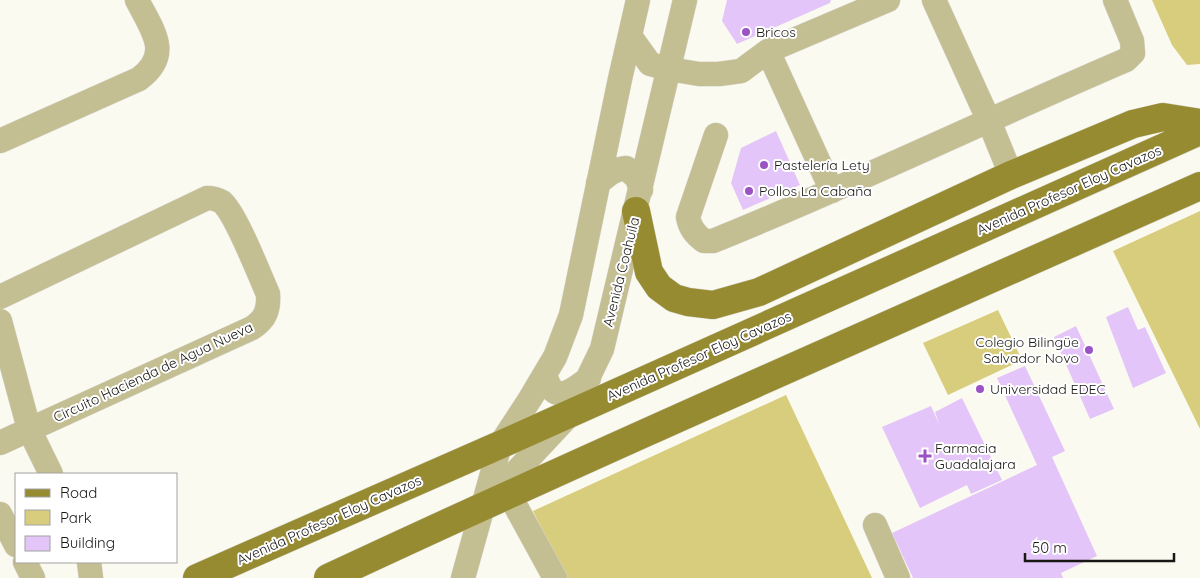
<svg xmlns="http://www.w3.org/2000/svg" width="1200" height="578" viewBox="0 0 1200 578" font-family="Quicksand,sans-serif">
	<rect width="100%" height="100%" fill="#fbfaf0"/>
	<path fill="#d8cd7c" d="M1152,0H1200V64L1187,65L1172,45Z
		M1200,211V429L1113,251Z
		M998,310L1022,360L948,395L923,343Z
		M786,395L872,578H566L533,511Z"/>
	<path fill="#e4c5f9" d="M727,0H831L830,3L737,44L722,21Z
		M776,131L800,185L743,210L731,183L741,148Z
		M1128,307L1138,330L1145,327L1166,373L1133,388L1106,317Z
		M1076,326L1114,409L1090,419L1054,337Z
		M1025,366L1065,451L1052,457L1097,556L1061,573L1063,578H913L892,533L1037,465L997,378Z
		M962,398L1002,480L971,494L967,485L920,508L882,427L931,406L939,424L935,412Z"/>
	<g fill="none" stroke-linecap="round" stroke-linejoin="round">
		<g stroke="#d7d6cd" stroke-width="25">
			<path id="minor" d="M934,0L989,121L1011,175
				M630,36L650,64L669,69L699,74H719L741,71L768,51L888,0
				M768,51L832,191
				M716,135L688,217C690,228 695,234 704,241H713C852,185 988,119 1126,60L1133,53L1132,41L1115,0
				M0,141L139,79C173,54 152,30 137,0
				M598,183C607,176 614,169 626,168L637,178L641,190
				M0,297L207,198C212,198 217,199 222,202C236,214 259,274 268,294C269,309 266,319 252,328L0,443
				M0,321L29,429L51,474
				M545,374C553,406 571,392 589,378
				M510,496L555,578
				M486,504L571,413L602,349L685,0
				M0,514L16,545
				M875,525L898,578
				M25,562L33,578
				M89,562L91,578
				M463,578L500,445L530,399L555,357L571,315L620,79L638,0"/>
		</g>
		<g stroke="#d7d6cd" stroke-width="29">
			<path id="major" d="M636,211L649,272L659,287L674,298L688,302L713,305L759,292L1011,175L1133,124L1163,117L1200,123
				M197,578L511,440L1200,131
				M328,578C617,443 909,316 1200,186"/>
		</g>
		<use href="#minor" stroke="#c4be93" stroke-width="24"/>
		<use href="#major" stroke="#978b31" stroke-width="28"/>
	</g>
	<g fill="#9b52c5" stroke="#fff" stroke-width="2">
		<circle cx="746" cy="32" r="5"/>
		<circle cx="764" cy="165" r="5"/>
		<circle cx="749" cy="191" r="5"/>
		<circle cx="1089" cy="350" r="5"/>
		<circle cx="980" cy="389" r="5"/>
		<path d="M922.5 448.5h5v5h5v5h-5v5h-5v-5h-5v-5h5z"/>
	</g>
	<g text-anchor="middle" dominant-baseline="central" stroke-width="4" stroke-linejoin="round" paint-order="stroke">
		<g font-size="14" fill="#181714" stroke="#fff" text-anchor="start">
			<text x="756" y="32">Bricos</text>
			<text x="774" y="165">Pastelería Lety</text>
			<text x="759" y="191">Pollos La Cabaña</text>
			<text x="1079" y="342" text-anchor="end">Colegio Bilingüe<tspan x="1079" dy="16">Salvador Novo</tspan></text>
			<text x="990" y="389">Universidad EDEC</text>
			<text x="935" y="448">Farmacia<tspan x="935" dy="16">Guadalajara</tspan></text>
		</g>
		<g font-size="14" fill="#181714" stroke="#fff">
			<text transform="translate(1069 190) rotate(-24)">Avenida Profesor Eloy Cavazos</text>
			<text transform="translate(621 272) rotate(-76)">Avenida Coahuila</text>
			<text transform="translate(699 356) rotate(-24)">Avenida Profesor Eloy Cavazos</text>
			<text transform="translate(153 372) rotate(-25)">Circuito Hacienda de Agua Nueva</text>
			<text transform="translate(329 520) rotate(-24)">Avenida Profesor Eloy Cavazos</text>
		</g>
	</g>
	<rect x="15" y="473" width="162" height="90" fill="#ffffff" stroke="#a3a2a1"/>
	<rect x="25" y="489" width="25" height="8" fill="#978b31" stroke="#a3a2a1"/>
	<text x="60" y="498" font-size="15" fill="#181714">Road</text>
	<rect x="25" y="510" width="25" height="15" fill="#d8cd7c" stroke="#a3a2a1"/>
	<text x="60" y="523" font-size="15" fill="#181714">Park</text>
	<rect x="25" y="536" width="25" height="15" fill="#e4c5f9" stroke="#a3a2a1"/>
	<text x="60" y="548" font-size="15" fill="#181714">Building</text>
	<path d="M1025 553v8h149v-8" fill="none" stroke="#181714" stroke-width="2.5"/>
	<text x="1032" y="553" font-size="15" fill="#181714" stroke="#ffffff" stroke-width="4" paint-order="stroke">50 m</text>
</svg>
